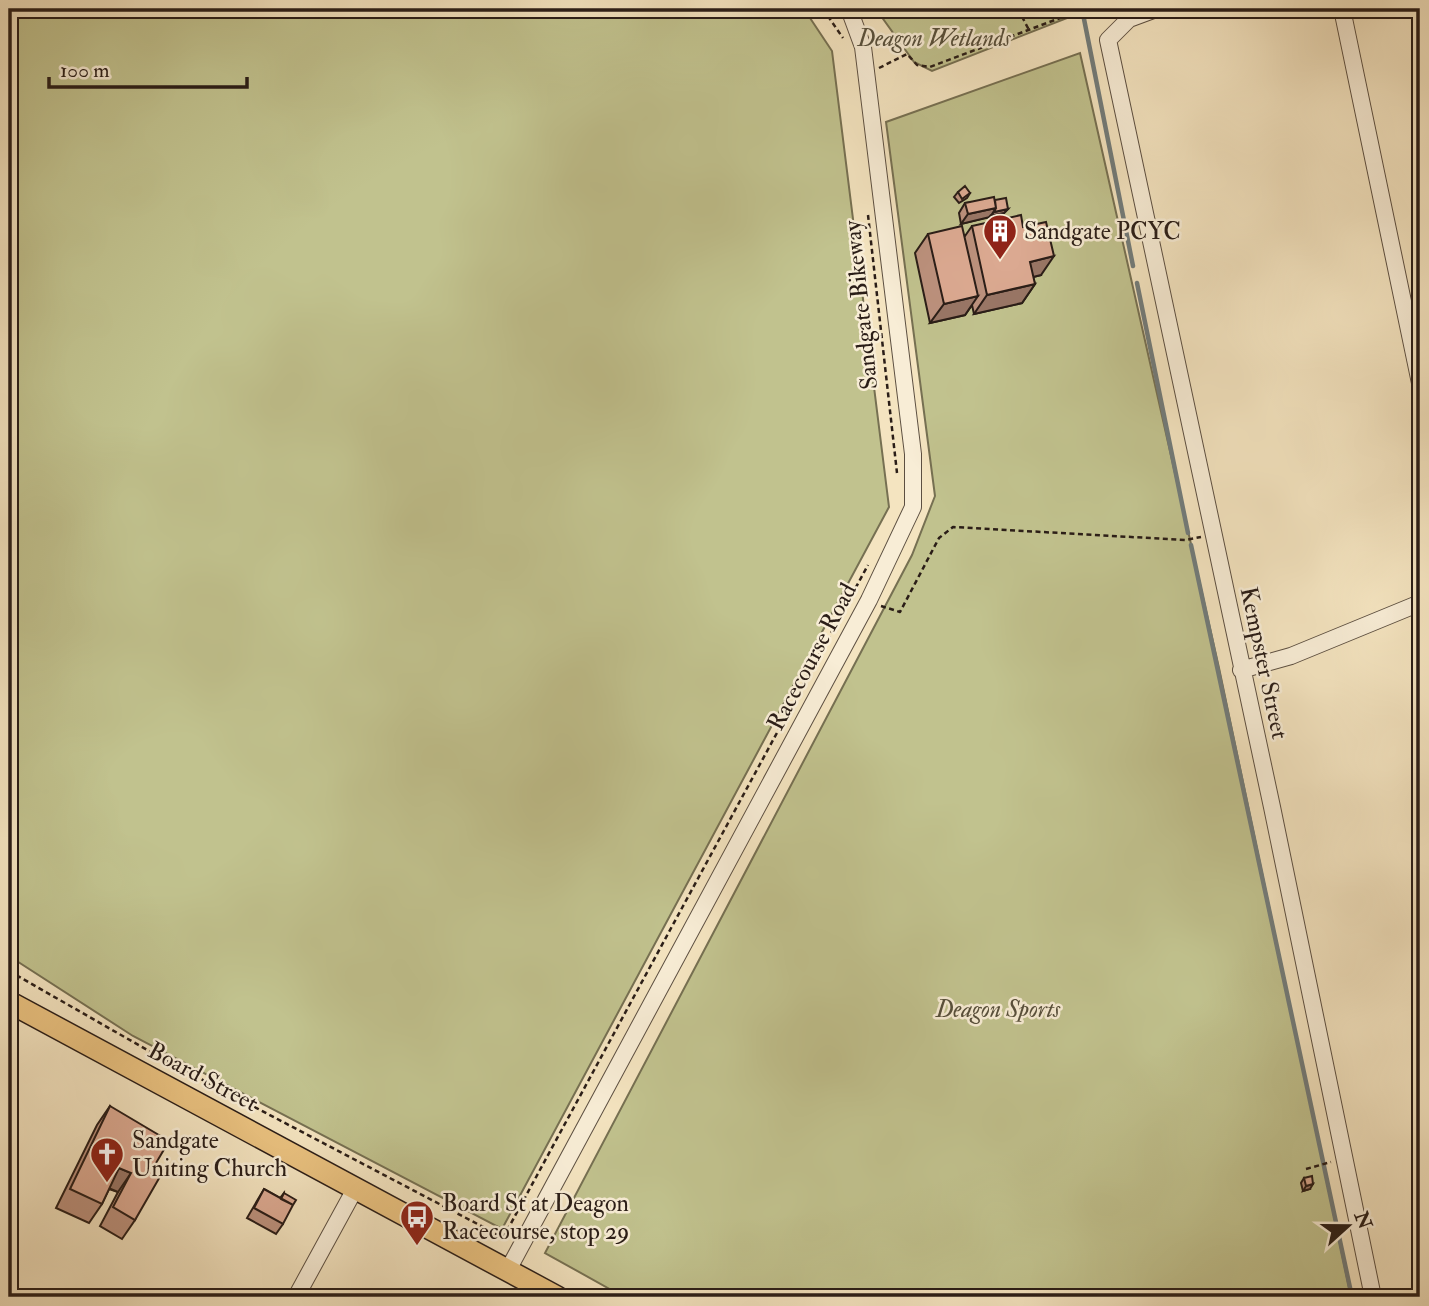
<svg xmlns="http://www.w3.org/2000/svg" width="1429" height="1306" viewBox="0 0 1429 1306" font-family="'IM FELL Double Pica',serif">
	<rect width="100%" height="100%" fill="#f4e4c0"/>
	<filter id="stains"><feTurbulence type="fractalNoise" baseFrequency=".00286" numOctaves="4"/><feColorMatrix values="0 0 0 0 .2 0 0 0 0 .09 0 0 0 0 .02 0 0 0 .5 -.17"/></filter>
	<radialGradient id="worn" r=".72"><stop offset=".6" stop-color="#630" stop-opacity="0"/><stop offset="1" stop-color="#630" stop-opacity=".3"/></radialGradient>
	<path fill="#c1c28e" stroke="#767052" stroke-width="2" d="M9,9H804L832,51L889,507L502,1229L133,1036L9,956Z
		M876,9H1090L932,71L914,62Z
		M1080,53L1219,668L1351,1297H624L545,1253L912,555L935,496L886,122Z"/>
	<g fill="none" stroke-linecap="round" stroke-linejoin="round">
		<path stroke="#727c7b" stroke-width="4.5" d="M1084,19L1133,266
			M1137,283L1188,533
			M1191,545L1352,1297"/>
		<g stroke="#5c4f41" stroke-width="18">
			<path id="minor" d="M1156,9L1129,19L1108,40L1272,807L1373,1297
				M1342,9L1420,383
				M1241,670L1291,656L1420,603
				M508,1270L869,600L913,507V454L863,47L849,9
				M296,1297L355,1189"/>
		</g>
		<g stroke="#2a1d17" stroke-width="24">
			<path id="major" d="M9,1002L557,1297"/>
		</g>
		<path stroke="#2a1d17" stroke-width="2.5" stroke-dasharray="5 3.5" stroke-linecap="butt" d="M823,9L843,38
			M1018,9L1029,30
			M1059,18L1061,9
			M879,68L907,54L917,65L930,67L1084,9
			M868,215L897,473
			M881,606L900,612L939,538L953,527L1185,540L1201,537
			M9,971L163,1059L508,1240
			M1306,1169L1331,1162
			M503,1238L868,565"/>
		<use href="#minor" stroke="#f8edd6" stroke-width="16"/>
		<use href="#major" stroke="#eac280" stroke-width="21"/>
	</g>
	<path fill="#bc917d" stroke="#2a1d17" stroke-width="2" d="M958,192L970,193L967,198L959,203L954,197Z
		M995,200L1008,209L1004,213L961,224L959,213L965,203Z
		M972,226L1023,227L1041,275L1033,277L1035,284L1022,303L974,314L972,305L965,315L930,323L915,253L928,234L965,236Z
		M110,1106L156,1163L135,1220L122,1239L100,1226L118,1192L109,1189L102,1204L89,1223L56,1208L97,1125Z
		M1304,1178L1310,1189L1303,1191L1301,1183Z
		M264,1189L280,1198L284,1193L283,1224L276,1234L247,1218Z"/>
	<path fill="#997666" stroke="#2a1d17" stroke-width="2" d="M996,208L990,217L961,224L968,214Z
		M1008,209L1004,213L990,216L994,212Z
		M1054,256L1041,275L1017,281L1030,262Z
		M1035,284L1022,303L974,314L987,295Z
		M978,296L965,315L930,323L944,304Z
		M119,1168L131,1173L118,1192L106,1187Z
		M1313,1184L1310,1189L1303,1191L1306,1186Z"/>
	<path fill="#dba991" stroke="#2a1d17" stroke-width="2" d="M965,186L970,193L962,199L958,192Z
		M994,197L996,208L968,214L965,203Z
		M1006,198L1008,209L994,212L996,208L995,200Z
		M1021,215L1023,227L1046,222L1054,256L1030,262L1035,284L987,295L972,226Z
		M962,226L978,296L944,304L928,234Z
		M110,1106L169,1141L156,1163L165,1168L135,1220L113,1207L131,1173L119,1168L102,1204L70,1189Z
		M1312,1176L1313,1184L1306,1186L1304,1178Z
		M264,1189L293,1205L283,1224L254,1208Z
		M284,1193L296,1200L293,1205L281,1199Z"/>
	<defs>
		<g id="building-pin" transform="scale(1.75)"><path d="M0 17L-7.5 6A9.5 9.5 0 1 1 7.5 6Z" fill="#8f2418" stroke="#f8edd6"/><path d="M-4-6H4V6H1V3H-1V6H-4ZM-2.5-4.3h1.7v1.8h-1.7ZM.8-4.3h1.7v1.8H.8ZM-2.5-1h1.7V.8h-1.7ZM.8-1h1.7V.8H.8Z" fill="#fff"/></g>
		<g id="church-pin" transform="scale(1.75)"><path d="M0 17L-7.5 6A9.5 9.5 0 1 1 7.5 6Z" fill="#8f2418" stroke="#f8edd6"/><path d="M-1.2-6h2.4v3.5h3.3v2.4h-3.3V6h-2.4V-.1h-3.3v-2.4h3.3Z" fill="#fff"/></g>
		<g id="bus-pin" transform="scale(1.75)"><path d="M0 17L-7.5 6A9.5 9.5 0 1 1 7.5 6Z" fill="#8f2418" stroke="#f8edd6"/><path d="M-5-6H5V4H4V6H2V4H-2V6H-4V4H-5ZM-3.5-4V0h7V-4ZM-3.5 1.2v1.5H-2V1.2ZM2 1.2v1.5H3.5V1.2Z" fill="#fff"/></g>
	</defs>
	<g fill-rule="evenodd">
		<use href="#building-pin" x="1000" y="231"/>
		<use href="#church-pin" x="107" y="1154"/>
		<use href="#bus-pin" x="417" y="1217"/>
	</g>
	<g text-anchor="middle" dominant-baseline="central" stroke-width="5" stroke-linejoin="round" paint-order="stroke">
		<g font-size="24" font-style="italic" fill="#574f3b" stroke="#f8edd6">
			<text x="934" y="38">Deagon Wetlands</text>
			<text x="998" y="1009">Deagon Sports</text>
		</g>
		<g font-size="24" fill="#2a1d17" stroke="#f8edd6" text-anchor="start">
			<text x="1024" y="231">Sandgate PCYC</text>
			<text x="132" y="1140">Sandgate<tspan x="132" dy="28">Uniting Church</tspan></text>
			<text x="442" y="1203">Board St at Deagon<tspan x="442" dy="28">Racecourse, stop 29</tspan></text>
		</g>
		<g font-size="24" fill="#2a1d17" stroke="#f8edd6">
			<text transform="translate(861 305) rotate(-96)">Sandgate Bikeway</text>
			<text transform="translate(812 657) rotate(-62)">Racecourse Road</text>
			<text transform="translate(1264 663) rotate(78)">Kempster Street</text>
			<text transform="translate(203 1077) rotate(28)">Board Street</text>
		</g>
	</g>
	<rect width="1429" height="1306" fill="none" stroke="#f4e4c0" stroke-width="35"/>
	<rect x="10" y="10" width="1408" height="1285" fill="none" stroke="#2a1d17" stroke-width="3.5"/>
	<rect x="18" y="18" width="1394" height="1271" fill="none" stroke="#2a1d17" stroke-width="2"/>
	<g transform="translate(1348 1226) rotate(69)" stroke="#f8edd6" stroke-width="5" paint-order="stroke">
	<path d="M0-5L12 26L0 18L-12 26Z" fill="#2a1d17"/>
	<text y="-10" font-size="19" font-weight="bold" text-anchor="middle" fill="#2a1d17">N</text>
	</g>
	<path d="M49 77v10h198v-10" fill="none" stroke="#2a1d17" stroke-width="3.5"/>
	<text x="60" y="77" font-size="21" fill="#2a1d17" stroke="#f8edd6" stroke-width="5" paint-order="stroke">100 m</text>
	<rect width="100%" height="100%" filter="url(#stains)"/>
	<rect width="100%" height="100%" fill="url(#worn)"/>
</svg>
